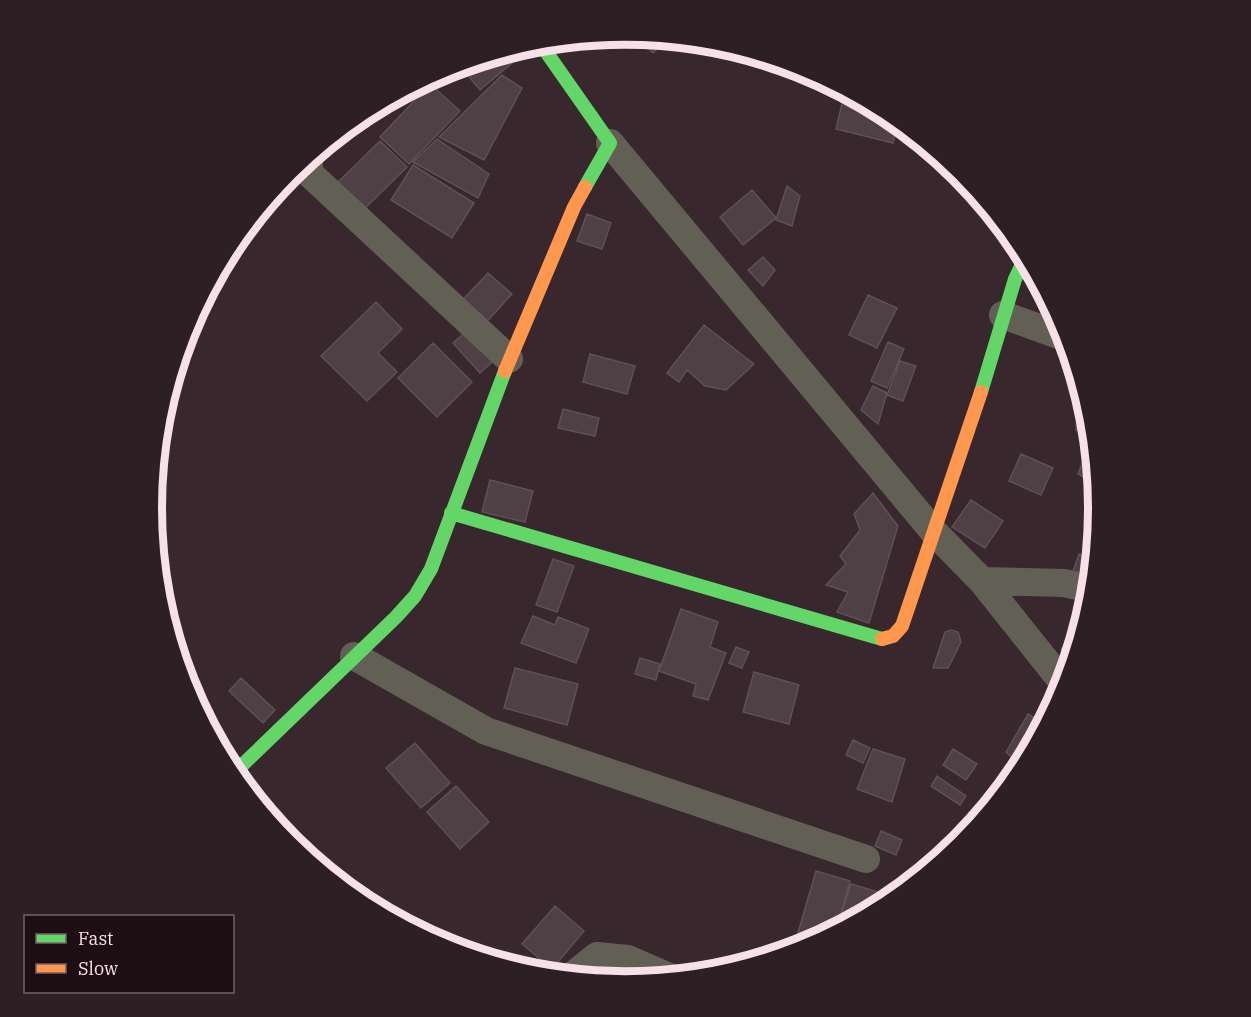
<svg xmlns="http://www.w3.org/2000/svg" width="1251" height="1017" viewBox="0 0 1251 1017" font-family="'IBM Plex Serif',serif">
	<rect width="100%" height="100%" fill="#38272d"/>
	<path fill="#4f4046" stroke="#5f5055" stroke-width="1.5" d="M622,35H626L667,39L653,53L639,40L635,46Z
		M504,53L512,63L480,90L460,66Z
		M502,75L522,88L484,160L439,137Z
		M430,84L460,111L409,164L380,137Z
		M845,91L898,122L893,143L836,129Z
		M437,139L489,174L478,198L413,162Z
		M380,141L407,167L350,223L324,196Z
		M413,165L474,203L452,238L391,200Z
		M787,186L800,196L792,226L776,220Z
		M752,190L776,218L743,245L720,217Z
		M587,214L611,223L602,249L577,241Z
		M763,257L775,270L763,286L748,270Z
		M488,273L512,294L481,328L457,306Z
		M868,295L897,308L877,348L849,335Z
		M376,302L402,329L378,353L397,372L367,401L321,356Z
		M704,325L754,364L726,390L705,386L687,370L679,382L667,373Z
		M472,326L499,356L480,373L453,343Z
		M888,342L904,349L887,388L871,381Z
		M433,343L472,382L437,417L398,378Z
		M590,354L635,366L627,394L583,382Z
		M900,361L916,366L903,401L887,395Z
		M873,386L887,393L878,424L861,410Z
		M1086,402L1090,416L1092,437L1076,430L1077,413Z
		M563,409L599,418L595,436L558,428Z
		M1091,440H1093L1097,485L1078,474Z
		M1021,454L1053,468L1041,495L1009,481Z
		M490,480L533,491L525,522L482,512Z
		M873,493L898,526L869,623L837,612L848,592L826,585L846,564L840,556L860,530L854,514Z
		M971,500L1003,521L985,548L952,527Z
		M1079,554L1094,561L1091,591L1070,580Z
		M553,559L574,566L557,612L536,605Z
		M681,609L718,622L710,647L726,653L708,700L693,696L696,684L659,671Z
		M533,616L555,625L558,617L589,629L576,663L521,643Z
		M1073,629L1081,634L1073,657L1061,650Z
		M951,630L958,632L961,642L948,668H933L945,632Z
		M736,647L749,652L742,668L729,663Z
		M640,658L660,664L656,680L635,674Z
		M515,668L578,684L567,725L504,708Z
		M754,672L799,685L789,724L743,712Z
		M241,678L275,710L263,723L229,691Z
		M1028,714L1045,725L1022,767L1006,752Z
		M853,740L870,748L863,763L846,755Z
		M415,743L450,783L421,808L386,768Z
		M873,749L905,759L892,802L857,789Z
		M953,749L977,764L966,780L943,765Z
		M937,776L966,796L960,805L931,786Z
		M456,786L489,822L460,849L427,812Z
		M881,831L902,840L896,855L875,846Z
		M816,871L850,881L836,931L807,946L795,943Z
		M851,884L885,894L881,907L836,931Z
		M555,906L584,931L552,969L522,944Z"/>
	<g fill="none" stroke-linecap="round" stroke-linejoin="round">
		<path stroke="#626054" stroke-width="28" d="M610,143L934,532L982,581L1065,685
			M308,159L310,174L509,359
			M1003,315L1067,338
			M982,581L1064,583L1092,589
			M354,656L486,731L866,859
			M571,977L597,956L628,959L672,978"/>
		<path stroke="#63d668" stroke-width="14" d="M540,43L610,143L585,187
			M981,392L1015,279L1026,256
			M451,513L882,639
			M233,774L396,617L415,596L431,569L505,371"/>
		<path stroke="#ff974d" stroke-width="14" d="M505,371L574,207L585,187
			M882,639L893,636L902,626L981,392"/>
	</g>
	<path d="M0 0H1251V1017H0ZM162 508a463 463 0 1 1 926 0a463 463 0 1 1-926 0Z" fill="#2e1f25" fill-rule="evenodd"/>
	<path fill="none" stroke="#f7e0e7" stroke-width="8" d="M162 508a463 463 0 1 1 926 0a463 463 0 1 1-926 0Z"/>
	<rect x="24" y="915" width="210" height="78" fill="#1d0e14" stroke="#746268" stroke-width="1.5"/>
	<rect x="36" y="934" width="30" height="9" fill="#63d668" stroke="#746268" stroke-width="1.5"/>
	<text x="78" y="945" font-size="18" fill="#f7e0e7">Fast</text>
	<rect x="36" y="964" width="30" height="9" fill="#ff974d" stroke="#746268" stroke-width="1.5"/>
	<text x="78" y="975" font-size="18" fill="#f7e0e7">Slow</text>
</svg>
